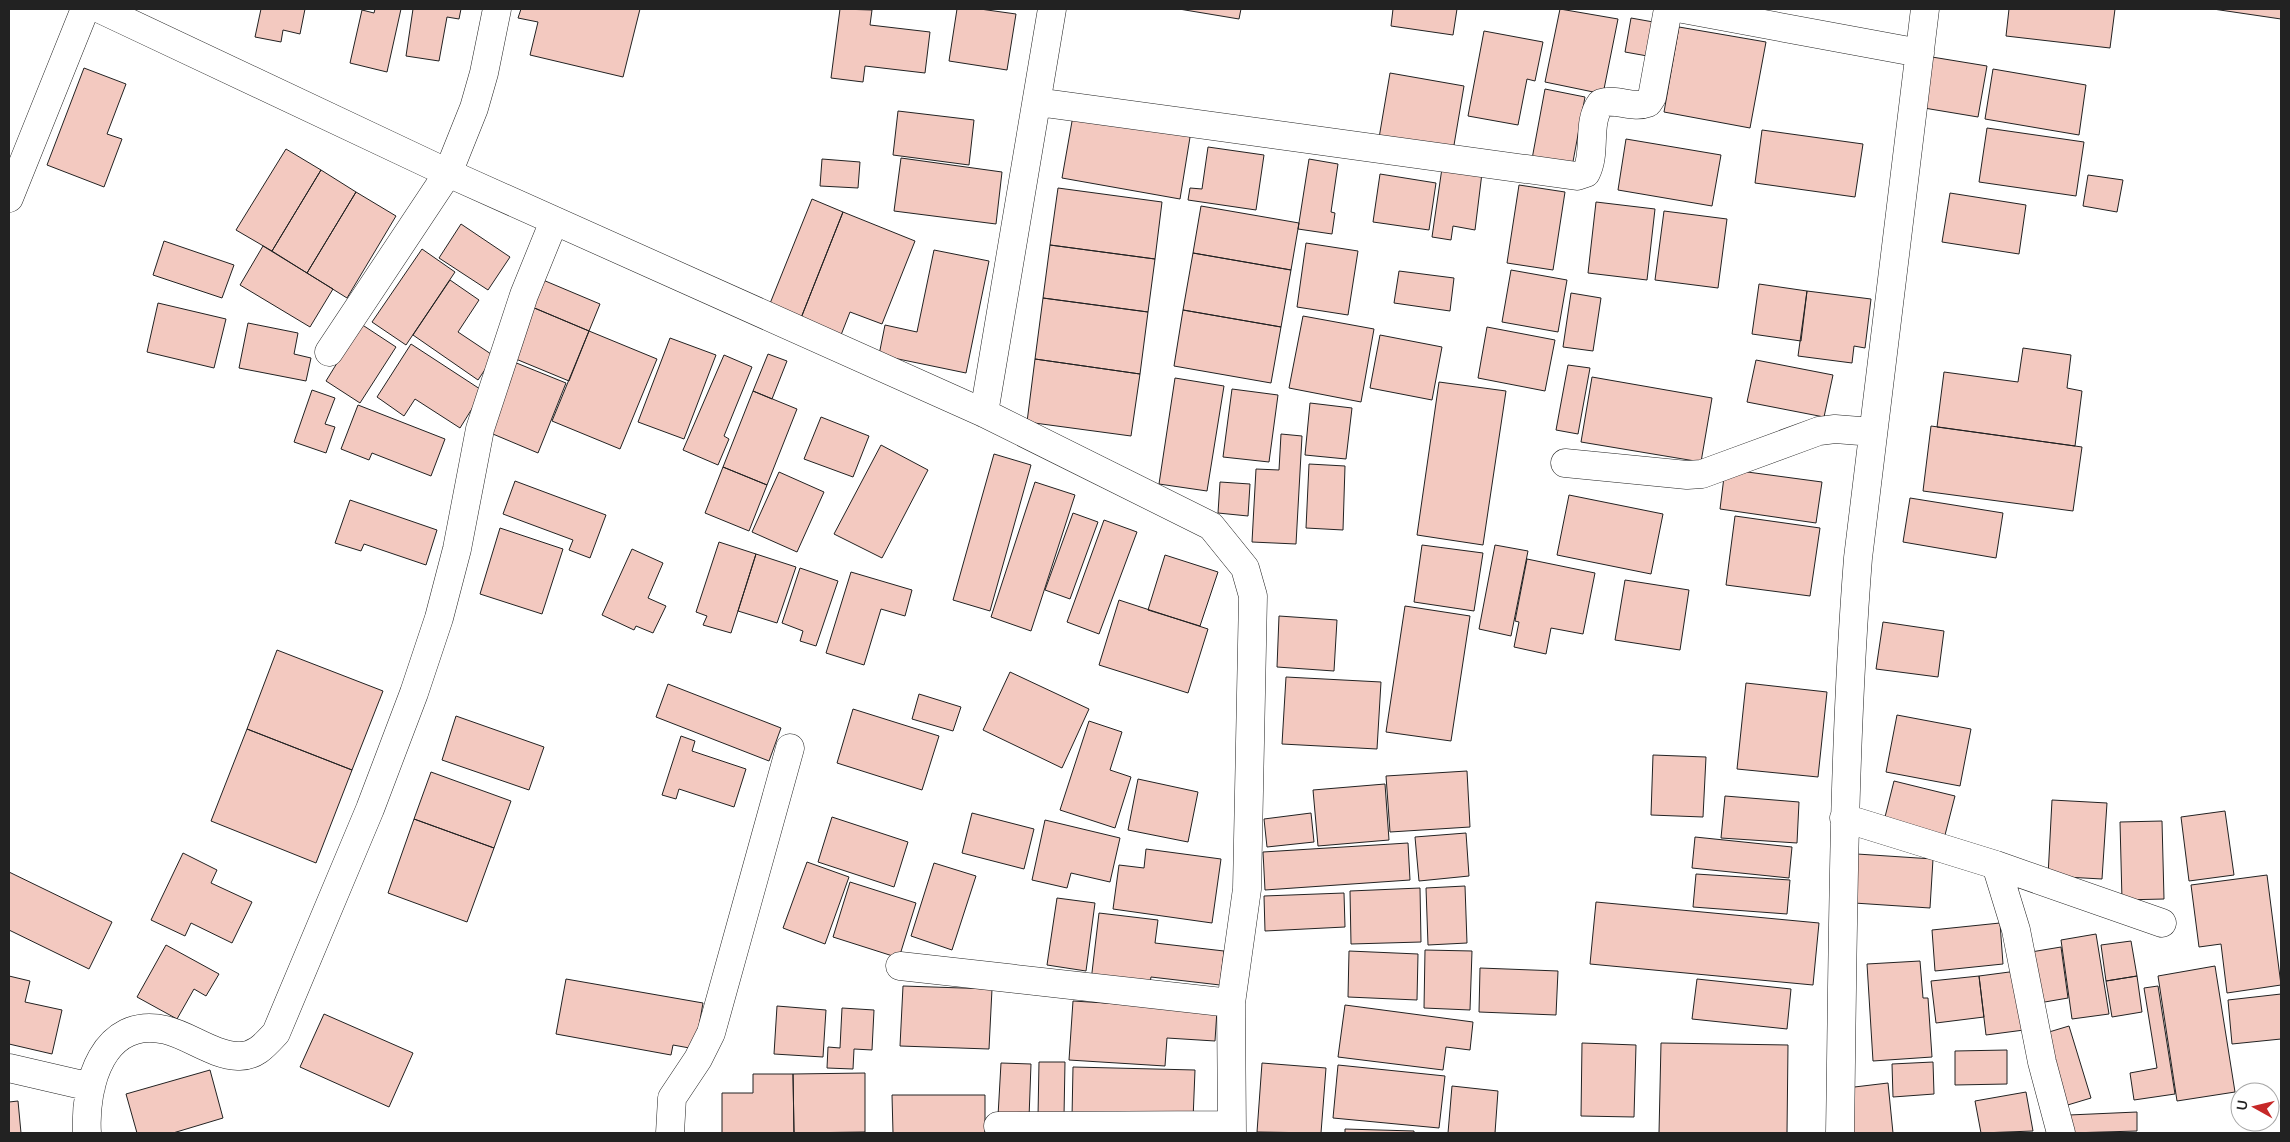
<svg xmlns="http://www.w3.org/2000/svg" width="2290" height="1142" viewBox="0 0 2290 1142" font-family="'Nunito Sans',sans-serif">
	<rect width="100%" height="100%" fill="#fff"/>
	<path fill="#f3c9c0" stroke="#222" d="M261,9H305L300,34L283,30L281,42L255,37Z
		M375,9H401L387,72L350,63L362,10L374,13Z
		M413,9H461L459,19L447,17L439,61L406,56Z
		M521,9H640L623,77L530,55L538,22L518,18Z
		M840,9L872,10L870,25L930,32L925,73L865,66L863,82L831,78Z
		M957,9H980L1016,14L1007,70L949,61Z
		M1179,9H1241L1239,19Z
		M1393,9H1457L1453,35L1391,26Z
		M1560,9L1618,19L1603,94L1545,82Z
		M2009,9H2115L2110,48L2006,36Z
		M2213,9H2281V19Z
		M1631,18L1659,23L1653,57L1625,52Z
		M1679,27L1766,42L1750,128L1664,112Z
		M1484,31L1543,42L1535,81L1527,79L1518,125L1468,116Z
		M1932,57L1987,66L1978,117L1924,108Z
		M84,68L126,84L107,134L122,139L104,187L47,165Z
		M1993,69L2086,85L2079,135L1985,119Z
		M1390,73L1464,86L1453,151L1379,138Z
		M1545,89L1585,97L1572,167L1532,159Z
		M1074,110L1191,131L1180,199L1062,178Z
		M898,111L974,120L969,165L893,155Z
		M1987,128L2084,142L2076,196L1979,182Z
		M1762,130L1863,144L1855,197L1755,183Z
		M1626,139L1721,155L1712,206L1618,190Z
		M1208,147L1264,155L1256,210L1188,200L1190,188L1202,189Z
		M286,149L321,170L272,251L236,230Z
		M901,158L1002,172L996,224L894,211Z
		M822,159L860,162L858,188L820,186Z
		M1309,159L1338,164L1331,212L1335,213L1332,234L1298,229Z
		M1442,168L1482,173L1475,230L1453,226L1451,240L1432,237Z
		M321,170L356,192L307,273L272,251Z
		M1380,174L1436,183L1429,230L1373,222Z
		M2088,175L2123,180L2117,212L2083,206Z
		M1519,185L1565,192L1553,270L1507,263Z
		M1058,188L1162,202L1155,259L1050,245Z
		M356,192L396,216L347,298L307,273Z
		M1950,193L2026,205L2019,254L1942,242Z
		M812,199L843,212L801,318L769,306Z
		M1596,202L1655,209L1647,280L1588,273Z
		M1201,206L1299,223L1291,270L1193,253Z
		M1664,211L1727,219L1718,288L1655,280Z
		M843,212L915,241L882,324L850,312L841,335L801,318Z
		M461,224L510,257L488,290L439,258Z
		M164,241L234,265L222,298L153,275Z
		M1306,243L1358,251L1348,315L1297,307Z
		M1050,245L1155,259L1148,312L1043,298Z
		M263,246L333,289L310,327L240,285Z
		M422,249L455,272L406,345L372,322Z
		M934,250L989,261L966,373L879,355L885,325L917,332Z
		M1193,253L1291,270L1281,327L1183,310Z
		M1511,270L1567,280L1558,332L1502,322Z
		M1399,271L1454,278L1450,311L1394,303Z
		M450,280L479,300L458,332L494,356L478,380L413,335Z
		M543,280L600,304L589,331L532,307Z
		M1759,284L1807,291L1801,341L1752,334Z
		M1807,291L1871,299L1865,348L1854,346L1852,363L1798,356Z
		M1571,293L1601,298L1593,351L1563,347Z
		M1043,298L1148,312L1140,374L1035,359Z
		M158,303L226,319L214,368L147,352Z
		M532,307L589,331L569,381L511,357Z
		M1183,310L1281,327L1271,383L1174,366Z
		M1303,316L1374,329L1361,402L1289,388Z
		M248,323L298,333L294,354L311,358L306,381L239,368Z
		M361,324L396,347L360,403L326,381Z
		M1487,327L1555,340L1545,391L1478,378Z
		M589,331L657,359L620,449L552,421Z
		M1380,335L1442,347L1432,400L1370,388Z
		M670,338L716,355L684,439L638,422Z
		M411,344L483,391L460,428L415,399L404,416L377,397Z
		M2023,348L2071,355L2067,388L2082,391L2075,446L1937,427L1944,372L2018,382Z
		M768,354L787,361L772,399L753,391Z
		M724,355L752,367L724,436L729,439L718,465L683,450Z
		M1035,359L1140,374L1131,436L1027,422Z
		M509,360L566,383L538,453L481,429Z
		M1756,360L1833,375L1824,417L1747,402Z
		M1568,365L1590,368L1578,434L1556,430Z
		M1592,377L1712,398L1701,462L1581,442Z
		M1175,378L1224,386L1207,491L1159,484Z
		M1439,382L1506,391L1483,545L1417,535Z
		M1232,389L1278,395L1269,462L1223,457Z
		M312,390L335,398L325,424L335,427L326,453L294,442Z
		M753,391L797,409L767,485L723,467Z
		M1310,403L1352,408L1346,459L1305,455Z
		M358,405L445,439L431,476L372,453L369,460L341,449Z
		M821,417L869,436L853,477L804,459Z
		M1931,426L2082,447L2073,511L1923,491Z
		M1281,434L1302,436L1296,544L1252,542L1256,469L1279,470Z
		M881,445L928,470L882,558L834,534Z
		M994,454L1031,465L990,611L953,600Z
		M1309,464L1345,466L1343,530L1306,528Z
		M723,467L767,485L749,531L705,513Z
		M1725,469L1822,482L1816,523L1720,509Z
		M779,472L824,492L797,552L752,532Z
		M515,481L606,515L590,558L569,550L573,540L503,514Z
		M1035,482L1075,495L1031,631L991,617Z
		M1220,482L1250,484L1248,516L1218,513Z
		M1569,495L1663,514L1651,574L1557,555Z
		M1910,498L2003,513L1996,558L1903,542Z
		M350,500L437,530L426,565L364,544L361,551L335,543Z
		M1073,513L1098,522L1070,599L1045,590Z
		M1735,516L1820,528L1810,596L1726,585Z
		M1104,520L1137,532L1099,634L1067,622Z
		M500,528L563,549L542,614L480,594Z
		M719,542L756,554L731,633L703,625L707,616L696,612Z
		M1422,545L1483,553L1474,611L1414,602Z
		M1495,545L1528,551L1511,636L1479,629Z
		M632,549L663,563L648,598L666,606L653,633L636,626L634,630L602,615Z
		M756,554L796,567L777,623L738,611Z
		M1165,555L1218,572L1200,626L1148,610Z
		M1527,559L1595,573L1583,634L1551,628L1546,654L1514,647L1519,622L1515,621Z
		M800,568L838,581L816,646L800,641L803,631L782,623Z
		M851,572L912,590L905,616L881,609L864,665L826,653Z
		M1625,580L1689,590L1680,650L1615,640Z
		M1119,600L1208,629L1188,693L1099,665Z
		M1405,606L1470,616L1451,741L1386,732Z
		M1279,616L1337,620L1334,671L1277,667Z
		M1883,622L1944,631L1938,677L1876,669Z
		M277,650L383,691L352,770L247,729Z
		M1010,672L1089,709L1062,768L983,730Z
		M1286,677L1381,682L1377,749L1282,744Z
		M1746,683L1827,692L1818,777L1737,769Z
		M668,684L781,728L769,761L656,717Z
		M919,694L961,707L953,731L912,719Z
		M853,709L939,736L922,790L837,763Z
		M1897,715L1971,729L1960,786L1886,772Z
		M456,716L544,747L529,790L442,760Z
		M1089,721L1122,732L1110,770L1131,777L1115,828L1060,810Z
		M247,729L352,770L316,863L211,821Z
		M681,736L695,741L692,751L746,769L734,807L679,789L676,799L662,795Z
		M1653,755L1706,757L1703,817L1651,815Z
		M1467,771L1470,827L1390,832L1386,776Z
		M431,772L511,801L494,848L414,819Z
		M1138,779L1198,792L1188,842L1128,830Z
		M1894,781L1955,796L1945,835L1884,821Z
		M1385,784L1389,840L1318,846L1313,790Z
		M1725,796L1799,802L1797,843L1721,838Z
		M2052,800L2107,803L2102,879L2048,876Z
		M2225,811L2234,875L2189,881L2181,817Z
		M972,813L1034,829L1024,869L962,853Z
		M1311,813L1314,842L1267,847L1264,819Z
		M832,817L908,842L894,887L818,862Z
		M414,819L494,848L467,922L388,893Z
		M1045,820L1120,838L1110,882L1071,873L1067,888L1032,880Z
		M2162,821L2164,899L2122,900L2120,822Z
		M1466,833L1469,876L1419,881L1415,837Z
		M1695,837L1792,847L1789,878L1692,868Z
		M1408,843L1410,880L1265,890L1263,852Z
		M1146,849L1221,859L1212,923L1113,909L1119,865L1144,868Z
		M183,853L217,870L211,883L252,902L232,943L191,923L185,936L151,920Z
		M1857,854L1933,859L1930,908L1854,903Z
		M807,862L849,877L825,944L783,928Z
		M934,863L976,876L952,950L911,936Z
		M9,872L112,922L89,969L9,930Z
		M1696,874L1790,880L1787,914L1693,907Z
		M2267,875L2281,985L2227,993L2221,944L2199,947L2191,885Z
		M850,882L916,903L899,958L833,937Z
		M1465,886L1467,943L1428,945L1426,888Z
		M1420,888L1421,942L1351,944L1350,891Z
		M1344,893L1345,927L1265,931L1264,896Z
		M1057,898L1095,903L1086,971L1047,965Z
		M1596,902L1819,923L1813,985L1590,964Z
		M1099,913L1158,920L1155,943L1224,951L1220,985L1151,977L1149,988L1091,981Z
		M2000,923L2003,964L1935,971L1932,930Z
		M2096,934L2109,1014L2072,1019L2061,940Z
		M2131,941L2137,976L2106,981L2101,945Z
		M166,945L219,974L206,996L194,989L177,1019L137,997Z
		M2061,947L2068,998L2039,1003L2031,952Z
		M1425,950L1472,951L1470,1010L1424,1008Z
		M1349,951L1418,954L1417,1000L1348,997Z
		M1920,961L1923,998H1928L1932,1057L1873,1061L1867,964Z
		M2215,966L2235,1092L2177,1101L2158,976Z
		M1480,968L1558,971L1556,1015L1479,1012Z
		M2017,971L2024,1030L1986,1035L1979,976Z
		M9,976L30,981L25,1002L62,1010L52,1054L9,1044Z
		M1979,976L1984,1017L1936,1023L1931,981Z
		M2137,976L2142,1012L2112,1017L2106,981Z
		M566,979L703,1003L695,1049L673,1045L671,1055L556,1034Z
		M1697,979L1791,989L1787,1029L1692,1019Z
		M903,986L992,989L989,1049L900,1046Z
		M2158,986L2175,1094L2134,1100L2130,1073L2157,1068L2144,988Z
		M2281,994V1039L2232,1044L2228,1000Z
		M1073,1001L1217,1010L1215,1041L1167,1038L1165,1066L1069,1060Z
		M1345,1005L1473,1022L1470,1050L1446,1047L1443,1070L1338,1057Z
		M777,1006L826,1010L823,1057L774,1054Z
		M842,1008L874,1010L872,1050L854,1049L853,1069L827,1068L828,1047L840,1048Z
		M324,1014L413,1053L389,1107L300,1067Z
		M2069,1026L2091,1098L2061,1107L2039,1035Z
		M1582,1043L1636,1045L1634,1117L1581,1116Z
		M1661,1043L1788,1045L1787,1133H1659Z
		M2007,1050V1084L1955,1085V1051Z
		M1039,1062H1065L1064,1116H1038Z
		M1933,1062L1934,1094L1893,1097L1892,1064Z
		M1001,1063L1031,1064L1029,1118L998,1116Z
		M1262,1063L1326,1068L1321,1133L1257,1132Z
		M1338,1065L1445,1076L1439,1128L1333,1118Z
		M1073,1067L1195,1070L1193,1120L1072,1117Z
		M210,1070L223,1118L173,1133H137L126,1094Z
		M865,1073V1132L794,1133L793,1074Z
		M753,1074H793L794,1133H722V1093H753Z
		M1888,1083L1893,1133H1851L1846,1088Z
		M1452,1086L1498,1091L1495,1133H1448Z
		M2026,1092L2033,1131L1981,1133L1975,1101Z
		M892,1095H985V1133H893Z
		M18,1101L21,1133H9V1102Z
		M2137,1112V1131L2069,1133V1115Z
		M1345,1129L1414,1131V1133H1345Z"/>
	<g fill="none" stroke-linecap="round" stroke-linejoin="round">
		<g stroke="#222" stroke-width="29">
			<path id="street" d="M100,9L448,173L984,413L1211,526L1245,568L1253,596L1247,889L1231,1003L1232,1133
				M1683,9L1920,53
				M1037,102L1577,176L1586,173C1597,152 1586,123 1601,103C1617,98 1632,109 1648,103L1652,97L1668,9
				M9,198L85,9
				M329,352L448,173L474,108L484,73L497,9
				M984,413L1052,9
				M1565,463L1687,475L1702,474L1819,431L1835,429L1873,432
				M1844,818L1996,865L2162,923
				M1996,865L2016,930L2042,1062L2061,1133
				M900,966L1231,1003
				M9,1068L91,1087
				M998,1126L1232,1125
				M87,1133C84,1085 103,1015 166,1030C190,1036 213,1055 238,1056C255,1057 265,1045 276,1033L370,809L414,693L439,618L457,549L480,429L524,295L554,221
				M670,1133L672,1098L698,1059L711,1033L790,748
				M1840,1133C1843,941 1843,749 1858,558L1925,9"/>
		</g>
		<use href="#street" stroke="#fff" stroke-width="28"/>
	</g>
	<rect width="2290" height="1142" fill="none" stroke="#222222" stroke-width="20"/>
	<g transform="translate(2255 1107) rotate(278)"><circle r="24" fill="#ffffff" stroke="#a7a7a7"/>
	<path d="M0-4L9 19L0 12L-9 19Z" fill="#c62828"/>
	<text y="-8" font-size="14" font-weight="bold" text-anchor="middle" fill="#222222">U</text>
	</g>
</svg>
